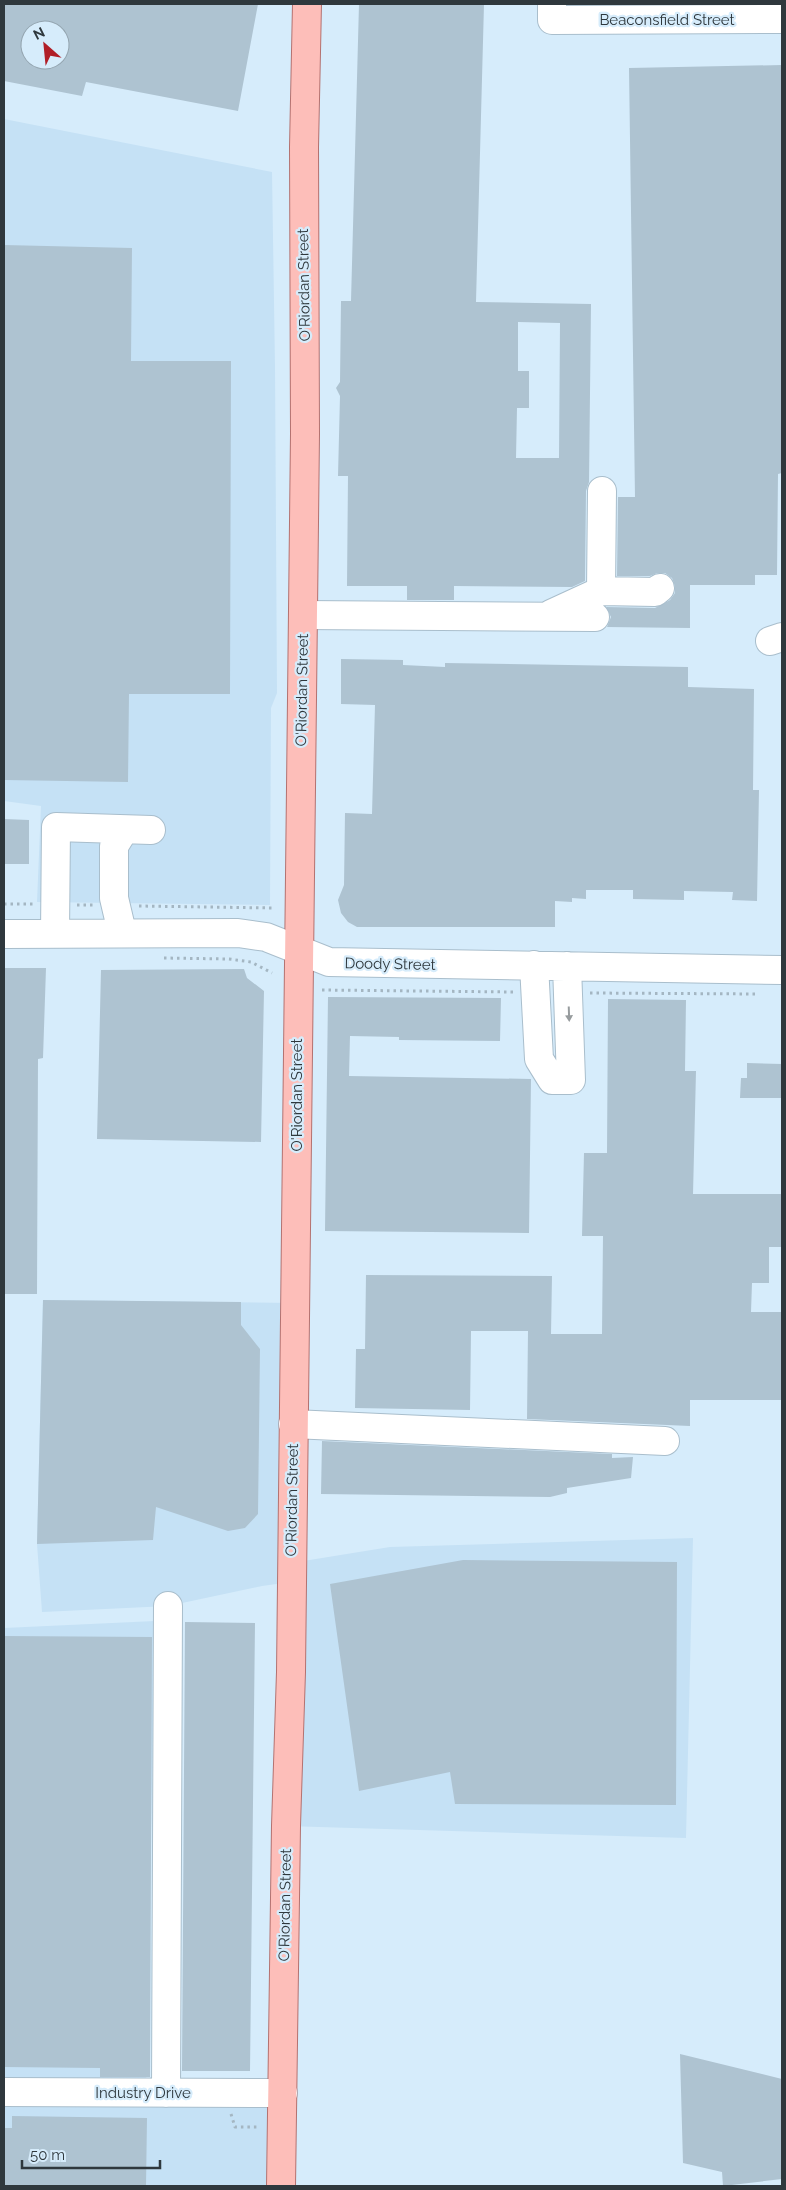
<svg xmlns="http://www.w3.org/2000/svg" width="786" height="2190" viewBox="0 0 786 2190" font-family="Raleway,sans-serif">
	<rect width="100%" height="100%" fill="#d6ecfb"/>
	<path fill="#c5e1f5" d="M4,119L272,172L275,367L277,693L271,708L270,905L37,902L41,806L4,801Z
		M43,1300L295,1303L291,1563L390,1547L693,1538L686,1838L286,1826L291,1582L262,1586L168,1606L42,1612L37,1544Z
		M155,1621L146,2093H283L281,2186H4V1628Z"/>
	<path fill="#aec3d1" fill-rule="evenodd" d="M4,4H258L238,111L86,82L82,96L4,81ZM30,30H60V60H30Z
		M359,4H484L476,302L591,304L589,482L586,491L585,581L572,587L454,586V600H407V586H347L348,476H338L340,396L336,388L340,382L341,301H351ZM518,322L560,323L559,458H516L517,408H529V371H518Z
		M782,65V473L778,474L777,575H755V585H690V628L607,627L611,617L606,607L655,608L670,600L675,593V586L672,578L665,573H657L650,576H617L618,497H635L629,68Z
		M4,245L132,248L131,361H231L230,694H129L128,782L4,780Z
		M341,659L403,660V665L445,667V663L688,667V687L754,689L753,790H759L757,901L732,900L733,892L684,891V900L633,899V890H586V899L572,898V902L555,901V927H357L348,922L341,913L338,900L344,885L345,813L372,814L375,705L341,704Z
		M4,819L29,820V864H4Z
		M4,968H46L43,1058L38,1059L37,1294H4Z
		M244,969L247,978L264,991L261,1142L97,1139L101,970Z
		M328,997L501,998L500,1041L399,1040V1037L350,1036L349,1076L531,1079L529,1233L325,1231Z
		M608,999L686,1000L685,1071H696L693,1194H782V1247H769V1283H752L751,1312H782V1400H690V1426L527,1419L528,1331H471L470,1410L355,1408L356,1349H365L366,1275L552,1276L551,1334H602L603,1236H582L584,1153H607Z
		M747,1063L782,1064V1098H740L741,1078H747Z
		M43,1300L241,1302V1325L260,1349L258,1514L245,1528L228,1531L156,1507L153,1540L37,1544Z
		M322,1441L612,1454V1458L633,1457L631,1478L567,1488V1493L550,1497L321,1494Z
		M463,1560L677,1562L676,1805L455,1804L450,1772L359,1791L330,1584Z
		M185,1622L255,1623L250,2071H182Z
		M4,1636L152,1637L150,2077H100V2068L4,2067Z
		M680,2054L782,2079V2179L723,2186L722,2172L683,2163Z
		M12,2116L147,2118L146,2186H4V2128H12Z"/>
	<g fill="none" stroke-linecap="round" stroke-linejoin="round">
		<g stroke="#a9becc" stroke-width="30">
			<path id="minor" d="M552,4V20L782,19
				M601,591L655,592L660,588
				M551,614L601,591L602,491
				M303,615L595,617
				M770,641L782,637
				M122,932L114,898V846L124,830
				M4,934L238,933L266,937L329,962L782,970
				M55,934L56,827L151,830
				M534,965L539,1059L552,1080H571L567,966
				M293,1424L665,1441
				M4,2092L283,2093
				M166,2093L168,1606"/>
		</g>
		<g stroke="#b47270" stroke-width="30">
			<path id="major" d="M281,2186L286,1826L291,1672L305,434L304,147L307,4"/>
		</g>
		<path stroke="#a4b6c2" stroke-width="3" stroke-dasharray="2.5 4" stroke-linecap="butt" d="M4,904H33
			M77,905H93
			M139,906L274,908
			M164,958L229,959L251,962L272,973
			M322,990L514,992
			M590,993L759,994
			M231,2114L235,2127H259"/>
		<use href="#minor" stroke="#fff" stroke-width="28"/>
		<use href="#major" stroke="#fdbeb9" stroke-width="28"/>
	</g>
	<defs><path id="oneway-solid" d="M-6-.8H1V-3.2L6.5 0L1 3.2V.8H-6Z" transform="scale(1.25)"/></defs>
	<use fill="#979c9e" href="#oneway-solid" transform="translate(569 1014) rotate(88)"/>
	<g text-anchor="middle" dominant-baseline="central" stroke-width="4.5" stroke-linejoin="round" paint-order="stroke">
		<g font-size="15" fill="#2f383d" stroke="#d6ecfb">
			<text x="667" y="20">Beaconsfield Street</text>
			<text transform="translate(304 285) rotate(-91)">O'Riordan Street</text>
			<text transform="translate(302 690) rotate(-89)">O'Riordan Street</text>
			<text transform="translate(390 964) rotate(1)">Doody Street</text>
			<text transform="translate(297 1095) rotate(-90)">O'Riordan Street</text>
			<text transform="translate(292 1500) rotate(-89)">O'Riordan Street</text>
			<text transform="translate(285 1905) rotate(-89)">O'Riordan Street</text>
			<text x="143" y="2093">Industry Drive</text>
		</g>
	</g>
	<rect width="786" height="2190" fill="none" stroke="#2f383d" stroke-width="10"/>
	<g transform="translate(45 45) rotate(333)"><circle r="24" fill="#d6ecfb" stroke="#93a4af"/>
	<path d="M0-4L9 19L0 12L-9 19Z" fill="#b01e27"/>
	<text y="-8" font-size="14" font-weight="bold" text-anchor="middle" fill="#2f383d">N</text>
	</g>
	<path d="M22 2160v8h138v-8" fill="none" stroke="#2f383d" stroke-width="2.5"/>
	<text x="30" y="2160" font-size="15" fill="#2f383d" stroke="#d6ecfb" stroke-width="4" paint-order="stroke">50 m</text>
</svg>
